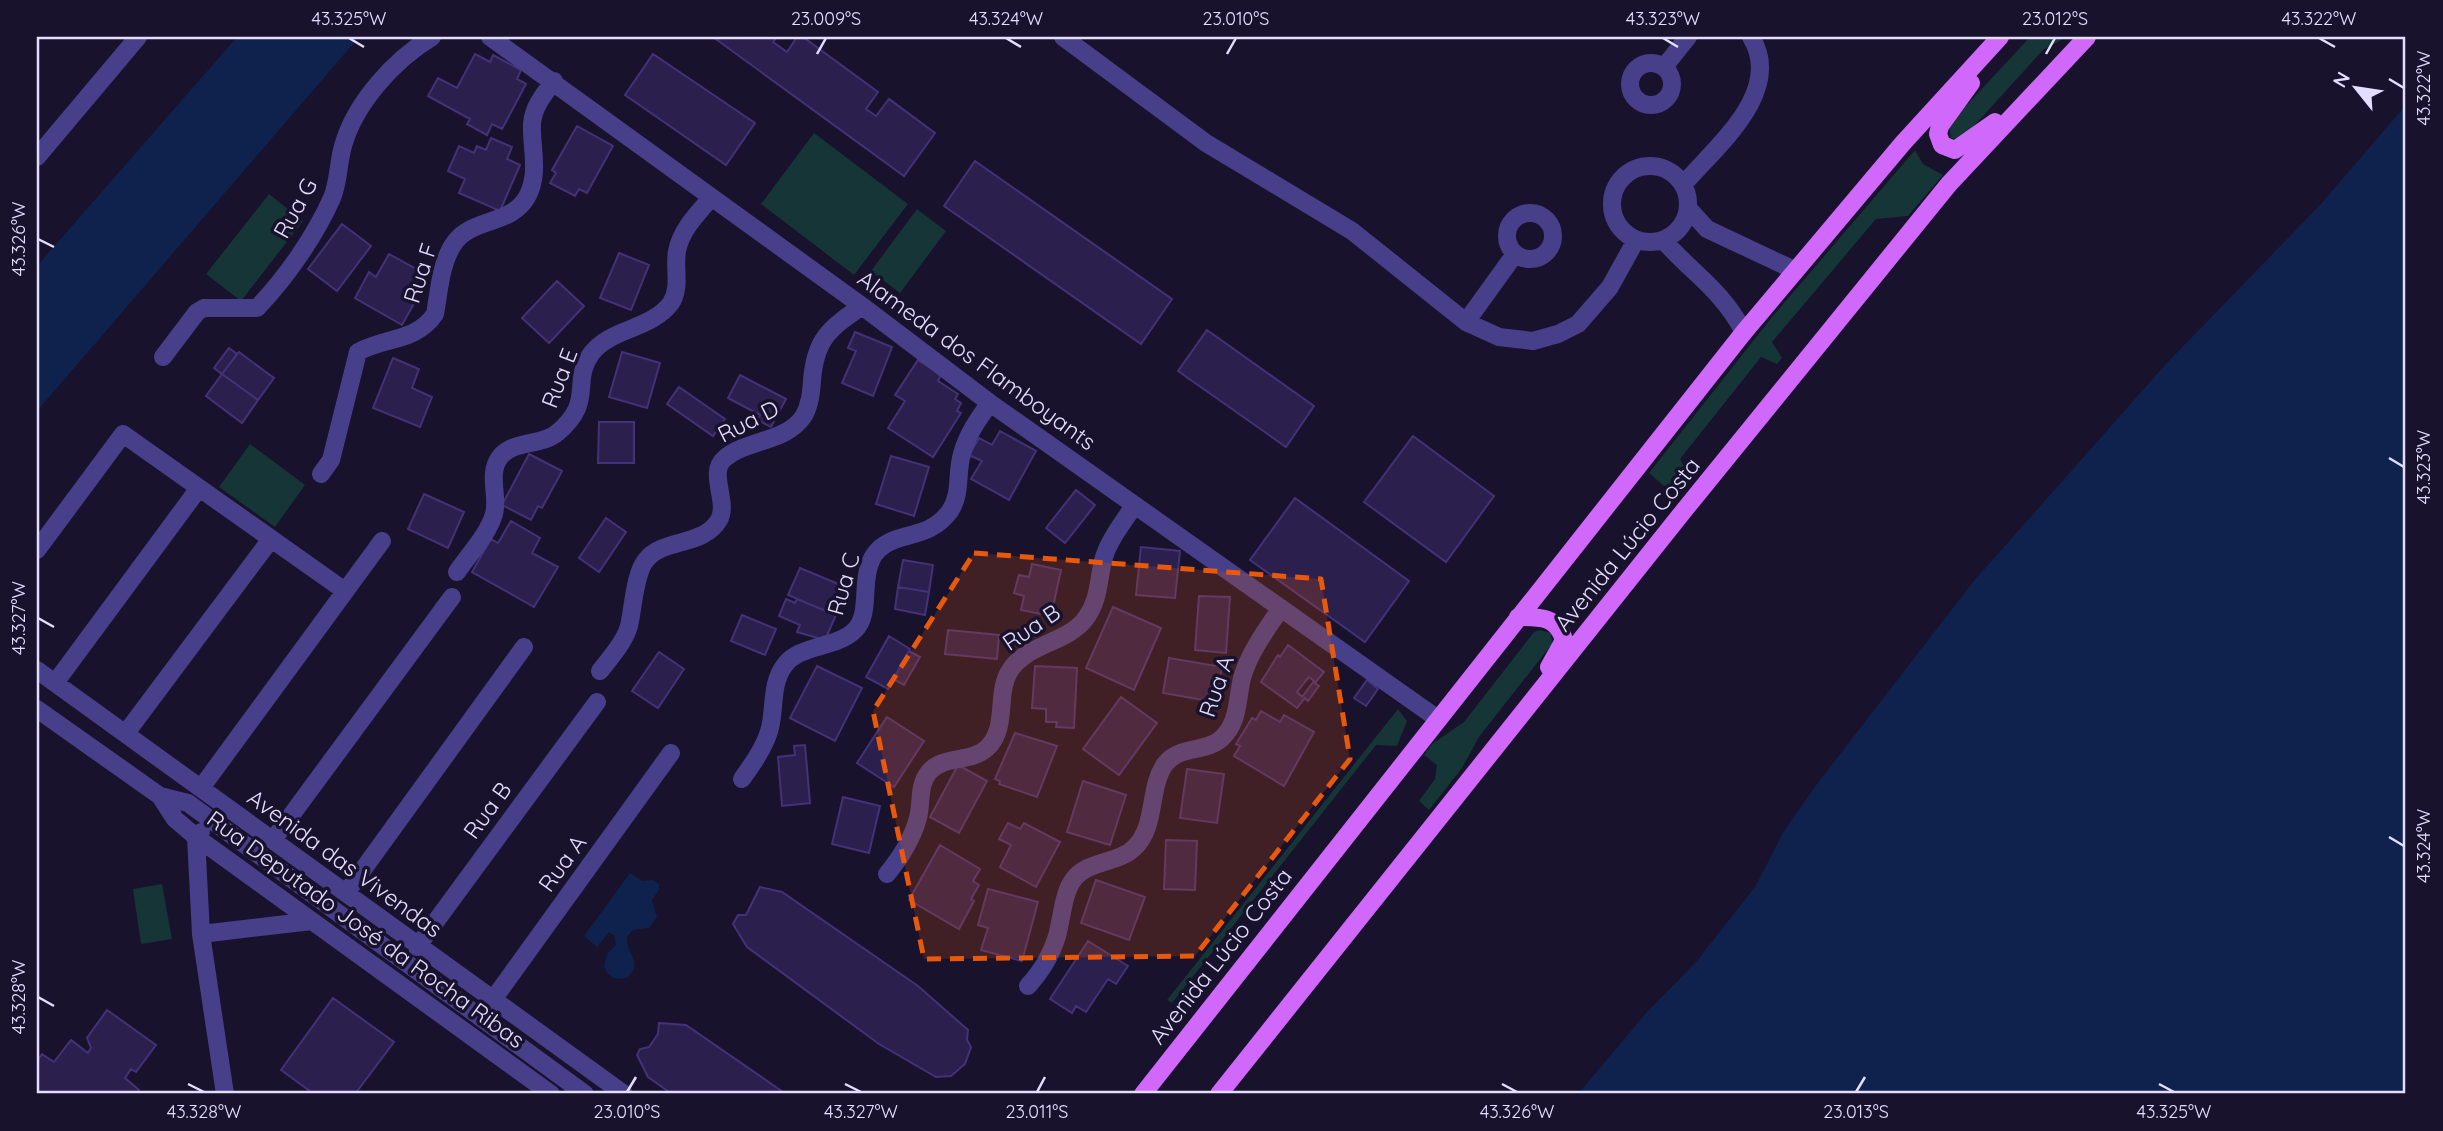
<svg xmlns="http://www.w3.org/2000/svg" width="2443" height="1131" viewBox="0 0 2443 1131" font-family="Quicksand,sans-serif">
	<rect width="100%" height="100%" fill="#18122c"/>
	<path fill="#153536" d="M2030,37H2067L2043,50L1962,139L1951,138L1949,127L1952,121Z
		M814,133L908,204L854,275L761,204Z
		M1915,150L1923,164L1943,175L1908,216L1876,219L1772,342L1782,358L1777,364L1761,357L1680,459L1685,468L1673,483L1664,486L1649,473L1772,317Z
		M269,194L303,221L241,301L206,274Z
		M917,209L946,231L900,293L871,271Z
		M250,444L305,485L275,527L219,487Z
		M1540,630L1551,633L1552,644L1479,737L1462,768L1429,810L1419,801L1435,779L1437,765L1424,755L1432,744L1464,722L1534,632Z
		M1398,709L1407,721L1397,746L1376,745L1172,1003L1167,1000Z
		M162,884L172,939L141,944L133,889Z"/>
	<path fill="#0f224e" d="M237,37H359L37,411V266Z
		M2406,105V1094H1578L1647,1012L1696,962L1755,887L1784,831L1817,784L1973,582L2165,365L2320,205Z
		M630,873L642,881L652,880L659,884V890L652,900L657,917L649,928L633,930L627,937C625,954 644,961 628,977C617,981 608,978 604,966L607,954L616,945L615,936L609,932L597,947L584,936Z"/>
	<path fill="#2b1f4d" stroke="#443178" stroke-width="2" fill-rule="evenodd" d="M713,37H777L773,42L787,52L797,37H803L878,92L866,109L876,116L889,99L935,133L904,176Z
		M475,54L490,62L493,55L521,70L517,79L526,84L502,129L492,124L487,135L467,124L470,119L428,96L438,78L457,88Z
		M653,54L755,123L726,165L625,95Z
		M577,126L613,146L587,193L579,189L575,196L550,183L556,173L552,170Z
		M491,138L512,147L507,159L520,165L500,211L459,193L465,179L448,171L459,146L474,153L477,146L486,150Z
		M975,161L1172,299L1141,344L944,206Z
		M342,224L371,246L337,291L308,269Z
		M619,253L649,265L631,310L600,298Z
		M389,254L425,274L412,297L416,300L402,325L355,298L369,272L376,277Z
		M557,281L584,306L549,343L522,318Z
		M1207,330L1314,406L1286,447L1178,371Z
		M855,332L892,347L873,396L842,383L856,351L848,348Z
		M229,348L237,354L222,374L214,368Z
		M239,352L274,378L258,400L222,374Z
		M622,352L660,363L647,408L609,397Z
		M393,358L419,369L412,388L432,397L420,427L373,408Z
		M918,360L941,375L938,381L958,394L955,399L961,403L957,411L961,413L933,457L888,428L905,401L895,395Z
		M222,374L258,400L242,423L206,396Z
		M740,375L786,399L771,427L757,420L760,415L728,398Z
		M679,387L725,419L713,436L667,404Z
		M599,422H634V463H598Z
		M1000,431L1036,451L1009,500L971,479L982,461L969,455L979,438L992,445Z
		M1413,436L1494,496L1446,562L1364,502Z
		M529,454L562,471L542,508L538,506L531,520L502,505Z
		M891,456L929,467L914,516L876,504Z
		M1076,490L1095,505L1065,543L1046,528Z
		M424,494L464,512L448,548L408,529Z
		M1295,498L1409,581L1365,642L1250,560Z
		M606,518L626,532L599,572L579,558Z
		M511,521L540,538L532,553L558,567L534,607L472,572L491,539L498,543Z
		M1141,547L1180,551L1175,598L1136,595Z
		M903,560L933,565L929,592L898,587Z
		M1032,564L1061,570L1051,616L1021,610L1024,596L1014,593L1019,575L1029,577Z
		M800,568L841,585L830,613L788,595Z
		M898,587L929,592L925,615L895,609Z
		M1199,596L1230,597L1226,653L1195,650Z
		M786,599L795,603L797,599L836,615L825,640L797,632L800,625L779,616Z
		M1113,607L1161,628L1134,690L1086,668Z
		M742,615L776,629L765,655L731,641Z
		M948,630L999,635L997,659L945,654Z
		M889,636L910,649L888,689L866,677Z
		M1288,645L1324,672L1315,683L1319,686L1308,701L1305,698L1297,708L1261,682L1278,655L1280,657ZM1309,677L1314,681L1302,697L1297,692Z
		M909,651L920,657L904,685L893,679Z
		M659,652L684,669L658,708L632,691Z
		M1169,658L1222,667L1215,702L1163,693Z
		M817,666L862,688L835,741L790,718Z
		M1035,666L1077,668L1074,728L1056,727L1057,722H1046V709L1032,708Z
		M1367,680L1378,689L1366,706L1354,698Z
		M1121,697L1157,723L1119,775L1083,749Z
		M1261,711L1280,722L1284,715L1314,732L1284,786L1234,756L1240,746L1236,744L1252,718L1256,720Z
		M887,717L924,741L894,787L857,763Z
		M1015,733L1057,746L1037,797L999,784L1000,781L995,779Z
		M805,745L810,803L782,806L778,757L795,755L794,746Z
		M958,765L987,781L959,833L930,817Z
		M1187,769L1224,774L1217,823L1180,818Z
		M1083,781L1126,795L1110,845L1067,832Z
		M843,797L880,806L869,853L832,844Z
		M1008,823L1020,829L1024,823L1060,842L1036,887L1000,867L1011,845L999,839Z
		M1166,840L1197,841L1195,890L1164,889Z
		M940,845L980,869L973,881L979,885L971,899L974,901L959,929L909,900Z
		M1096,880L1145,897L1129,940L1081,923Z
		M760,887L782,892L918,986L968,1030L967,1040L971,1047L965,1064L951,1076L936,1077L879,1044L747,947L733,924L738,915H746Z
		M988,889L1038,902L1022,961L981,950L988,928L978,925Z
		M1088,941L1128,966L1116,984L1108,979L1086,1012L1076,1006L1072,1013L1050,999Z
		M333,998L394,1042L355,1094H314L281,1070Z
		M107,1010L156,1045L136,1072L131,1069L125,1078L139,1090L136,1094L37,1092V1061L42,1054L54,1062L71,1040L88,1053L91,1048L87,1038Z
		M659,1023L686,1025L786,1094H672L648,1077L637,1055L640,1049L649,1047L658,1034Z"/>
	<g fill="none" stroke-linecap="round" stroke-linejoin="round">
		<path stroke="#473f8a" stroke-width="18" d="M490,37L862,306L990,403L1438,719
			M1063,37L1206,143L1352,231L1466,322L1499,337L1533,341L1558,334L1578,324L1610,287L1636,240
			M1630 84a21 21 0 1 1 42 0a21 21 0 1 1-42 0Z
			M1664,67L1688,37
			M37,157L138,37
			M1612 204a38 38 0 1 1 76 0a38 38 0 1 1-76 0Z
			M1683,185C1715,147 1785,92 1751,37
			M1688,208L1707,229L1794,270
			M1507 236a23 23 0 1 1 46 0a23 23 0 1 1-46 0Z
			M1663,240C1694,275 1720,288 1744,332
			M1466,322L1515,254
			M163,357L197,312L204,308H257C286,278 315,236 332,198C339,181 338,163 343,146C355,103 394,60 432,37
			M321,474L331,460L358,352C385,337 416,342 435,314C439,292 441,260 455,242C473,218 511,225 527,197C540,173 531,149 532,124C533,107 544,94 554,81
			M37,550L123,434L345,591
			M457,572C469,554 488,535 494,514C499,496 487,474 500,457C513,440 542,446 557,433C595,402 571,382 591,354C610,328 651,330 671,303C681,288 674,268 677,251C681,230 697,214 711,198
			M37,670L624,1094
			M600,671C610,658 624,643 629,626C633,609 635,572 646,560C663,538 703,547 719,520C729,502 708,473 724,459C746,439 785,443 803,417C810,406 811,393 812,381C815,339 829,329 862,306
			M55,683L199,488
			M37,709L160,796L175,819L196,837L551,1094
			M126,733L271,539
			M742,779C753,763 765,747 770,728C775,707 771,684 784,666C799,644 836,649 855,630C872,613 859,579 874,555C892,529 927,543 950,511C962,493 956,473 962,454C967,435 978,419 990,403
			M201,788L382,541
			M160,796L188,803L585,1094
			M201,832L196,837L201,934L225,1094
			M273,840L452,597
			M887,874C901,857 912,840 918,818C922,803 918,785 929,772C943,755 971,763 987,748C1008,729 996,694 1009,672C1026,643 1067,644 1086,618C1100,599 1098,578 1104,557C1110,539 1123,522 1134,506
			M346,893L524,647
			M201,934L312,921
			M417,947L597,702
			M1028,986C1042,970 1051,956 1057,936C1062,918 1063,894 1073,880C1087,860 1118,864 1134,848C1157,827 1148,788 1165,764C1180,745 1206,753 1222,738C1239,722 1237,699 1242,678C1249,653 1266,630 1281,608
			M492,1001L671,753"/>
		<path stroke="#cf68fb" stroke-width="18" d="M1971,83L1940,126L1938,134L1942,145L1955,150L1995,122
			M1518,617C1540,617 1557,616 1564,640L1549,667
			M1143,1094L1744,332L1903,143L2000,37
			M1219,1094L1686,508L1949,184L2087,37"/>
	</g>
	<path fill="#e8590c" fill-opacity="0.2" stroke="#e8590c" stroke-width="5" stroke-dasharray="14 9" stroke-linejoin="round" d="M974,553L1321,579L1350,759L1195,956L924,959L873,711Z"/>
	<path fill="none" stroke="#e4defe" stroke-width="2.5" d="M349,38L364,47M1006,38L1021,47M1663,38L1678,47M2319,38L2335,47M817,54L826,38M1227,54L1236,38M2046,54L2055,38M2389,79L2404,88M38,239L54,247M2389,458L2404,467M38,618L54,627M2389,837L2404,846M38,997L54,1006M188,1084L204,1092M845,1084L861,1092M1502,1084L1517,1092M2159,1084L2174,1092M627,1092L636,1077M1037,1092L1045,1077M1856,1092L1865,1077"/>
	<g text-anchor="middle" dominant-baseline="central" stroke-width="7" stroke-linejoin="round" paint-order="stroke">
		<g font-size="23" fill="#e4defe" stroke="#18122c">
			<text transform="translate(295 208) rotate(-61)">Rua G</text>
			<text transform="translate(420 273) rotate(-72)">Rua F</text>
			<text transform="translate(977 360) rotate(36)">Alameda dos Flamboyants</text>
			<text transform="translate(559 378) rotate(-69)">Rua E</text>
			<text transform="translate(748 421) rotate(-27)">Rua D</text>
			<text transform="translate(1627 544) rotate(-51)">Avenida Lúcio Costa</text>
			<text transform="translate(843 584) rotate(-74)">Rua C</text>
			<text transform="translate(1031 627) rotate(-34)">Rua B</text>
			<text transform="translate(1216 686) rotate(-71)">Rua A</text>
			<text transform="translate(487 810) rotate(-54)">Rua B</text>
			<text transform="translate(345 863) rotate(36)">Avenida das Vivendas</text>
			<text transform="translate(562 863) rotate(-54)">Rua A</text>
			<text transform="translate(366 929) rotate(36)">Rua Deputado José da Rocha Ribas</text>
			<text transform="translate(1220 956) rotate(-52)">Avenida Lúcio Costa</text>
		</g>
	</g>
	<rect width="2443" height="1131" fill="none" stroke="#18122c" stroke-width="77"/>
	<g transform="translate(2356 88) rotate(300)" stroke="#18122c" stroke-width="5" paint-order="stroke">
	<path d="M0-5L12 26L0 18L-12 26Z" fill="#e4defe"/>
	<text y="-10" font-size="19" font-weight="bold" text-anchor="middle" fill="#e4defe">N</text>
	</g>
	<rect x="38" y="38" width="2366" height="1054" fill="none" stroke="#e4defe" stroke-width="2.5"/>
	<g font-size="18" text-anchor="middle" fill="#e4defe">
		<text x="349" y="25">43.325°W</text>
		<text x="826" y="25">23.009°S</text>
		<text x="1006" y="25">43.324°W</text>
		<text x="1236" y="25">23.010°S</text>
		<text x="1663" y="25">43.323°W</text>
		<text x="2055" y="25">23.012°S</text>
		<text x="2319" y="25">43.322°W</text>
		<text transform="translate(2424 88) rotate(-90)" y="6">43.322°W</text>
		<text transform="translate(19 239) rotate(-90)" y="6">43.326°W</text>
		<text transform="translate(2424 467) rotate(-90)" y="6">43.323°W</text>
		<text transform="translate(19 618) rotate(-90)" y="6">43.327°W</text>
		<text transform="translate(2424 846) rotate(-90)" y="6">43.324°W</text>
		<text transform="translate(19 997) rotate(-90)" y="6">43.328°W</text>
		<text x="204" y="1118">43.328°W</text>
		<text x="627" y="1118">23.010°S</text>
		<text x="861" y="1118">43.327°W</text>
		<text x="1037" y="1118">23.011°S</text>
		<text x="1517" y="1118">43.326°W</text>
		<text x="1856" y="1118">23.013°S</text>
		<text x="2174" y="1118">43.325°W</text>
	</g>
</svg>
